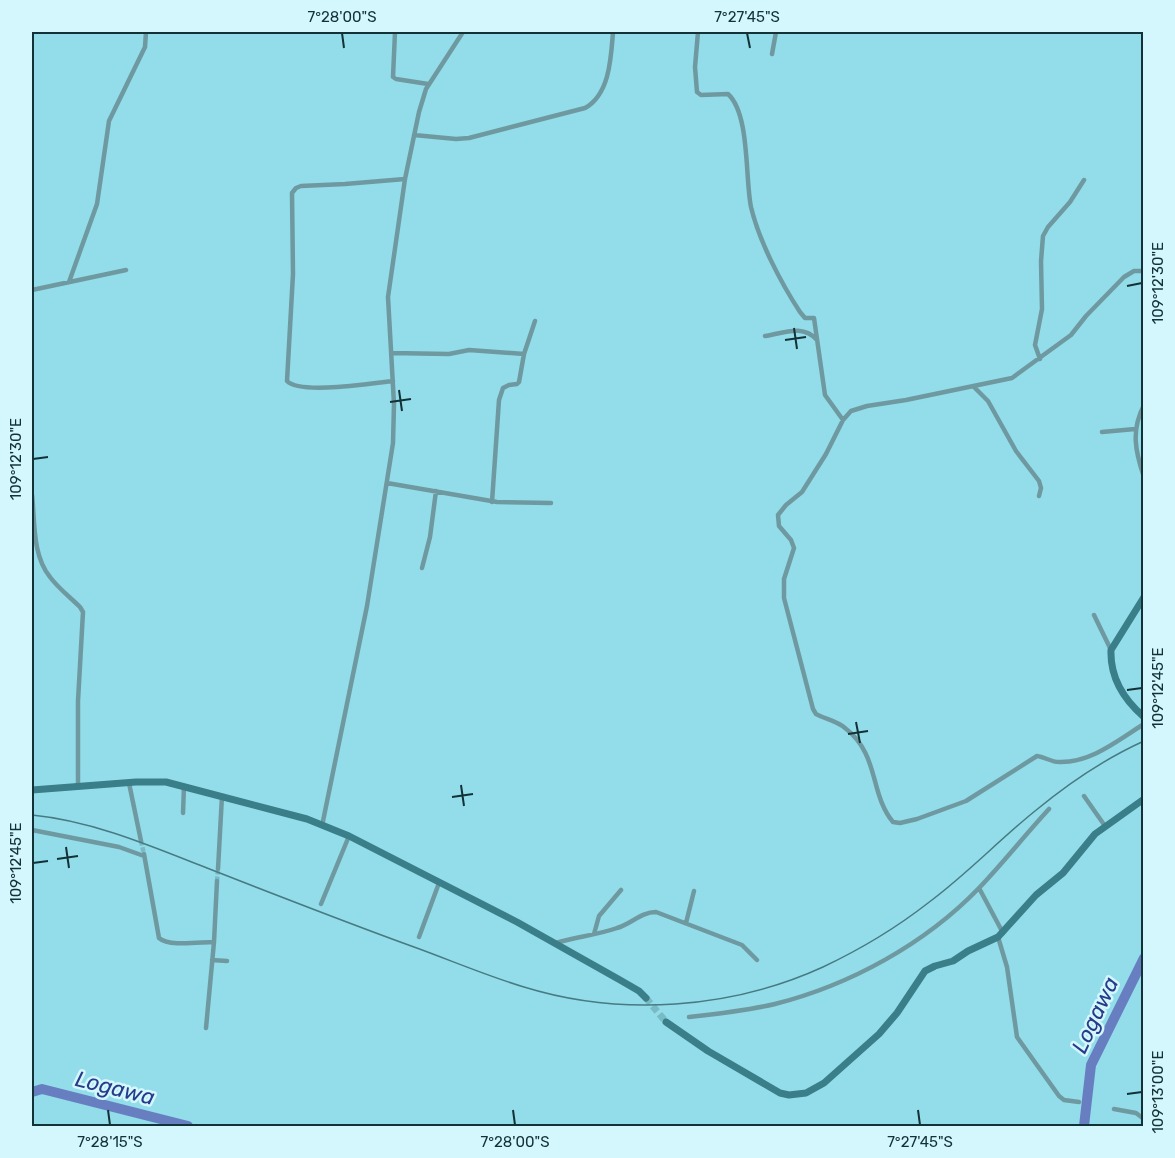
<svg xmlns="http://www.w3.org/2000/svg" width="1175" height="1158" viewBox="0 0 1175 1158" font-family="Rubik,sans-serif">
	<rect width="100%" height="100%" fill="#92dde9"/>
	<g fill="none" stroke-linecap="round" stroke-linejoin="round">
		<path stroke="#677fc0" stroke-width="10" d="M32,1092L42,1089L188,1126
			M1084,1126L1091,1065L1144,958"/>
		<path stroke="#79bbc5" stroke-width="4.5" stroke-dasharray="4.5 2" stroke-linecap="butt" d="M141,841L144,854
			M217,881L218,869"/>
		<path stroke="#79bbc5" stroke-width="7" stroke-dasharray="7 3.5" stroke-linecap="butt" d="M646,998L666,1022"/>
		<path stroke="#6f99a0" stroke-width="4.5" d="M395,32L393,77L396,79L428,84
			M698,32L695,67L697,92L701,95L728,94C750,114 745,178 751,207C759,241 781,283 800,312L805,318H814L825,395L843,420
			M772,54L776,32
			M414,135L456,139L469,138L585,108C610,94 611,57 613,32
			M1144,271H1134L1124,277L1086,316L1071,335L1012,378L906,400L867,406L851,411L843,420L826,454L802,492L786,505L778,515L779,526L791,540L794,548L784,579V598L813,709L816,714C825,719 837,721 845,728C880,755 869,793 893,822L900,823L917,819L966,801L1037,756C1045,757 1051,762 1059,762C1091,763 1118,740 1144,724
			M69,282L97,204L109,121L145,47L146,32
			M32,290L126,270
			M765,336C784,333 803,324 817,340
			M391,353L449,354L469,350L524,354
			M1040,359L1035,345L1042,309L1041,261L1043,236L1048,227L1070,202L1084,180
			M393,381C373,383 300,395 287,381L293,274L292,193L296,188L301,186L345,184L405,179
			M974,387L988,401L1016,451L1039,481L1041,488L1039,496
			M1144,405C1131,430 1135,451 1144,477
			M1102,432L1135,429
			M387,483L497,502L551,503
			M32,495C35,521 32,555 50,577C58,588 70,597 80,607L83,612L78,701V785
			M492,502L499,400L503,388L509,385L517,384L519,382L524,354L535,321
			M422,568L430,537L436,491
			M1094,615L1111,650
			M129,783L141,841
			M1084,796L1105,826
			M183,813L184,786
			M322,826L367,606L393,443L394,404L388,297L405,179L419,112L426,89L463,32
			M32,830L119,847L144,856
			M144,854L159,938C169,947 200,942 214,942
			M218,869L222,796
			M979,888L1003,933
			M321,904L349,836
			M686,923L694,891
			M594,934L599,916L621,890
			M419,937L439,883
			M998,937L1007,967L1017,1037L1059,1096L1064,1100L1079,1102
			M556,943C576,937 597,935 617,928C631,924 641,912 656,912L742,945L757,960
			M212,960L227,961
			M689,1017C717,1014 746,1011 775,1004C850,985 925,944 979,888C1003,863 1025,835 1049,809
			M206,1028L214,942L217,881
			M1114,1109L1136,1113L1144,1119"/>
		<path stroke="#397e89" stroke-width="7" d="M1144,597L1111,650C1110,678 1123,699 1144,717
			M32,790L136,782H166L307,819L349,836L517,922L620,980L639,991L646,998
			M666,1022L708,1051L780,1093L789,1095L806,1093L824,1083L879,1034L897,1013L925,971L935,966L953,961L968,951L998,937L1036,895L1063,873L1095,834L1144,799"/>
		<path stroke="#487a82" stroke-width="1.5" d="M32,815C93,821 151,846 207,868C276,895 345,922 414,947C450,960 487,976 524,987C621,1017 731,1009 823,967C861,949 896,928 928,903C966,875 999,840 1035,811C1069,783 1104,759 1144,741"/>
	</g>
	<path fill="none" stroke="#133237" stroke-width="2" d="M342,33L344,48M747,33L750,48M1127,286L1142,283M794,328L797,349M785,340L806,337M399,390L402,411M390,402L411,399M33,459L48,457M1127,690L1142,688M856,722L860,743M848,734L868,731M461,785L464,806M452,797L473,794M66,847L69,868M57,859L78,856M33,863L48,861M1127,1094L1142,1092M108,1110L110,1125M513,1110L515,1125M918,1110L920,1125"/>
	<g text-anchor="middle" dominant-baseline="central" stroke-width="5" stroke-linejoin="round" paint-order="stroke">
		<g font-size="22" font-style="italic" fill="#263b8a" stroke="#d3f7fd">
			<text transform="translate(1095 1015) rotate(-65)">Logawa</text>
			<text transform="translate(115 1088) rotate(14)">Logawa</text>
		</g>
	</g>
	<rect width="1175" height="1158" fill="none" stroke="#d3f7fd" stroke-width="66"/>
	<rect x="33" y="33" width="1109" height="1092" fill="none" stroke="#133237" stroke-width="2"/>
	<g font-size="15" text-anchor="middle" fill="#133237">
		<text x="342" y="22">7°28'00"S</text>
		<text x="747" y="22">7°27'45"S</text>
		<text transform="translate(1158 283) rotate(-90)" y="5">109°12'30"E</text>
		<text transform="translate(16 459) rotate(-90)" y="5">109°12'30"E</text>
		<text transform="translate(1158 688) rotate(-90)" y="5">109°12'45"E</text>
		<text transform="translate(16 863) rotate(-90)" y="5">109°12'45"E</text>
		<text transform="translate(1158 1092) rotate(-90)" y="5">109°13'00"E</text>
		<text x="110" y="1147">7°28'15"S</text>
		<text x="515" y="1147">7°28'00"S</text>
		<text x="920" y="1147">7°27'45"S</text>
	</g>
</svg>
